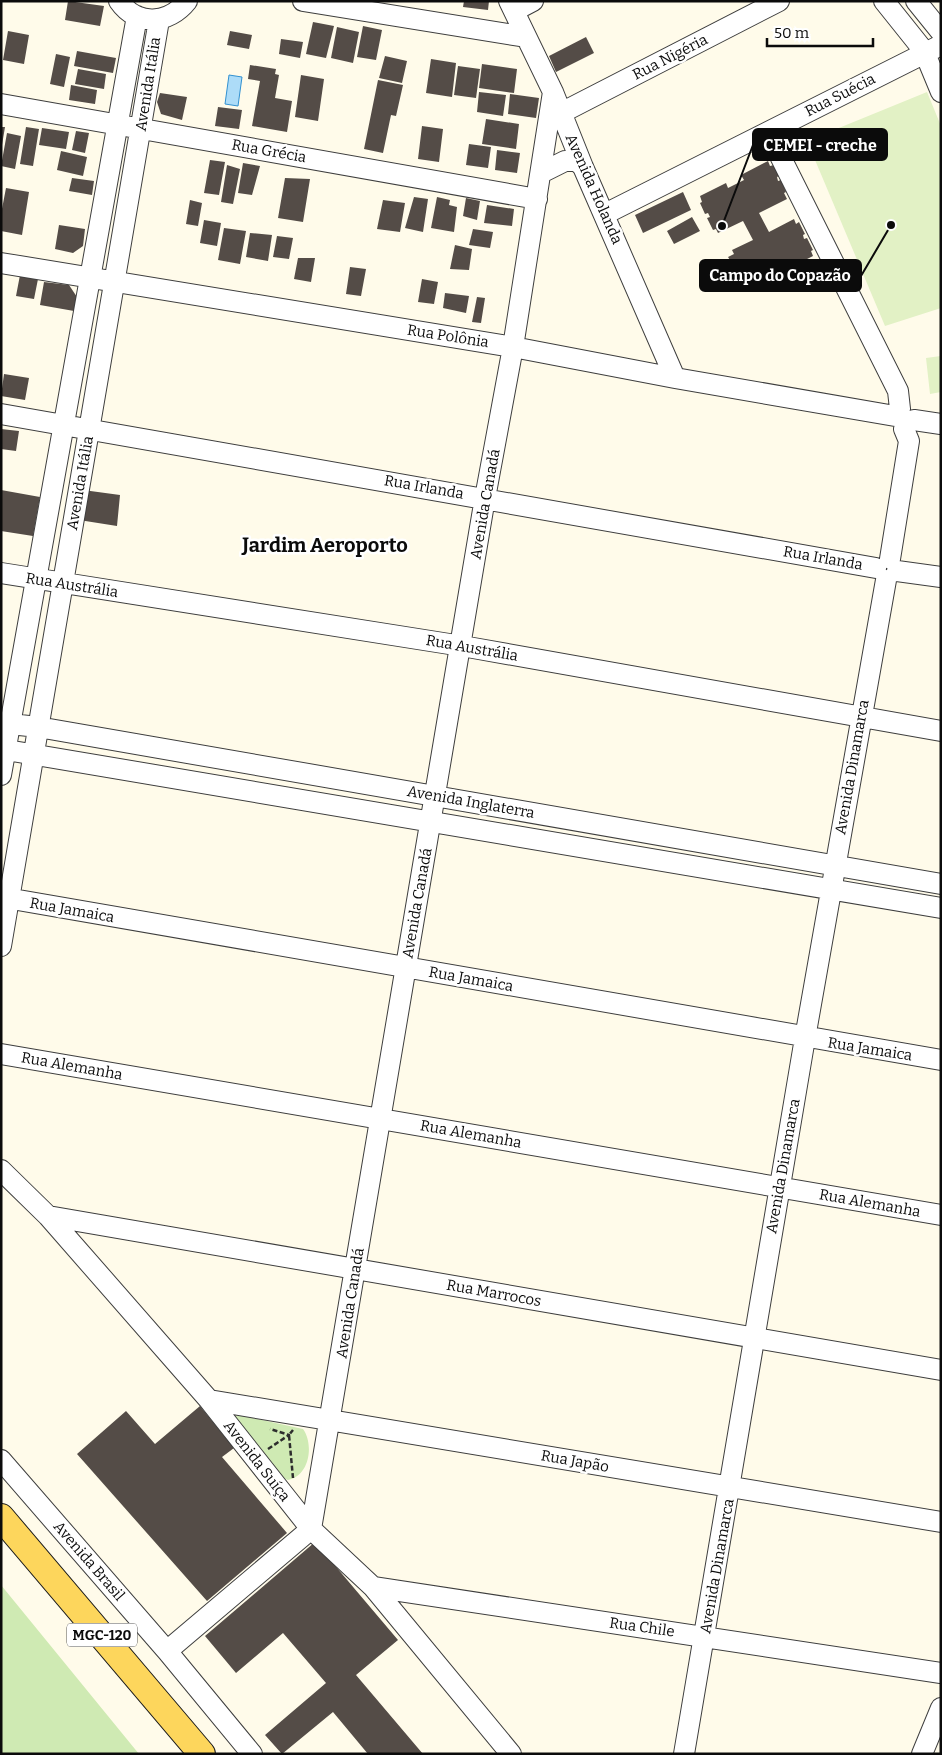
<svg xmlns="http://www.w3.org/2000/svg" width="942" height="1755" viewBox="0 0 942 1755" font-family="Bitter,serif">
	<rect width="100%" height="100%" fill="#fffbea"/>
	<path fill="#cfeab3" d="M239,1415L303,1429C314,1444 310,1476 288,1480L281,1477L233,1420L235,1416Z
		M1,1585L139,1754H1Z"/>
	<path fill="#e2f1c5" d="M927,92L941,126V308L885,326L807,141Z
		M941,356V392L930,394L926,358Z"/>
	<path fill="#addcf8" stroke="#3291d1" d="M229,75L242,77L238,106L225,104Z"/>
	<path fill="#544c47" d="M68,1L104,6L100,26L65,20Z
		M464,1H489L488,10L463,7Z
		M313,22L334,26L326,58L306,54Z
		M363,26L382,30L376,60L357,57Z
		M337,27L359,32L353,63L331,58Z
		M8,31L29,35L24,64L3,60Z
		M230,31L252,35L249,49L227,45Z
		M586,37L594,53L556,72L549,56Z
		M281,39L303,42L300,58L279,54Z
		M77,51L116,58L113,73L74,66Z
		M56,54L70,57L64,87L50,84Z
		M385,56L407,61L402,83L379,78Z
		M431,59L456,63L452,97L426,93Z
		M482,64L517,69L514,93L479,88Z
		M250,65L276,69L275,74L279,75L275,98L292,101L287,132L252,126L260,81L248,79Z
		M458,66L480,69L476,98L454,95Z
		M78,69L106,74L104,89L75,84Z
		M301,75L324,79L318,121L295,117Z
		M378,80L403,85L396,116L391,115L383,153L364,149Z
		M71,85L97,90L95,104L69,100Z
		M479,92L506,95L503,116L477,112Z
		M160,93L187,97L182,120L161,114L157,102Z
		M510,94L539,98L536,118L508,114Z
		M218,107L242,110L239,129L215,126Z
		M486,119L519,124L516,149L482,144Z
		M422,126L443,129L439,162L418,159Z
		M1,127H5L2,145H1Z
		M26,127L39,129L33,166L20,164Z
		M42,128L69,132L66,149L39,145Z
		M76,131L89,133L85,153L72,150Z
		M7,133L21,136L15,169L1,166Z
		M469,144L491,147L488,168L466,165Z
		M497,150L520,153L517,173L495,170Z
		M61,151L87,157L83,176L57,170Z
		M210,160L225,162L219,195L204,193Z
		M768,161L770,166L774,165L779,176L777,177L778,181L781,180L786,192L784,193L787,199L759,213L769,232L794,219L796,224L799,222L805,234L803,235L804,239L807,238L813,250L811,251L813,256L746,290L744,284L741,285L735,274L738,273L728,257L734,254L732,250L753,240L743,221L718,233L716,229L713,230L707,218L710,217L708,213L705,214L700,203L702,202L700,196L726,183L728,188L744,180L741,175Z
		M243,163L260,166L252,195L238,193Z
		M227,165L240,169L233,204L221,202Z
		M72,178L94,181L92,195L69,191Z
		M285,178L310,179L303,222L278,218Z
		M6,188L29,192L22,235L1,231V214Z
		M683,192L691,210L643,233L635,215Z
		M414,197L428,199L423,232L405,228Z
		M437,197L450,200L449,205L457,207L454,232L431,228Z
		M466,198L480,201L477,220L463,216Z
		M190,200L202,203L198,226L186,224Z
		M383,200L405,203L400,232L377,229Z
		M487,205L514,209L512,226L484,223Z
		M692,217L700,231L674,244L667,231Z
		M204,220L221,223L217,246L200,243Z
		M59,225L85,229L83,246L73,253L55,249Z
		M224,228L246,231L240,264L218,260Z
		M473,229L493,232L490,248L469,245Z
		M250,233L272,235L268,261L246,257Z
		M277,236L293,238L289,259L273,257Z
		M455,245L472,249L469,270L450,269Z
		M298,258H315L311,282L294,279Z
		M350,267L366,269L361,296L346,294Z
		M20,275L38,279L34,299L16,296Z
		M422,279L438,282L434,304L418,302Z
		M44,282L69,285L77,297L74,311L40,305Z
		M445,293L469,296L466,313L443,308Z
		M477,297L485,298L481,323L472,322Z
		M4,374L29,378L25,400L1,396Z
		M1,429L19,431L16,451L1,449Z
		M1,490L40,497L33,536L1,531Z
		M83,490L120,495L117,526L79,520Z
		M200,1406L234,1448L222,1457L287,1533L207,1601L77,1454L126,1411L155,1444Z
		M315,1542L398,1640L356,1675L423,1754H368L333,1712L282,1754L265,1735L326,1683L283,1633L236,1673L205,1636Z"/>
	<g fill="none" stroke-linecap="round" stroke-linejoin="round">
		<g stroke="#3e3e3e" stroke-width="22">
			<path id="minor" d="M119,1C137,27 169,24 187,1
				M303,1L526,37
				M509,1L553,92L583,167L675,378
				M884,1L924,51L941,92
				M916,1L941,32
				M514,11L533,1
				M1,104L537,199
				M561,113L779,1
				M768,132L898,391L900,409
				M541,173L565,161H577L583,167
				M605,214L941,45
				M1,263L513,347L675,378L895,416
				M1,414L876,568
				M914,420L941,424
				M890,559L909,441L904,429
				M897,571L941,577
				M1,573L462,646L941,731
				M1,723L38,727L941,884
				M1,749L941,908
				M1,775L137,16
				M1,897L941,1060
				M1,946L159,20
				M1,1054L941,1215
				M1,1170L48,1216L209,1400L311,1529L373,1587L511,1754
				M48,1216L941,1370
				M209,1400L941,1522
				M1,1460L167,1651L252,1754
				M373,1587L941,1673
				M167,1651L311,1529L485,498L513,347L553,92
				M684,1754L805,1038L886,580
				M922,1754L941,1708"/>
		</g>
		<g stroke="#1c1c1c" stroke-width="28">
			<path id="major" d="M1,1517L202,1754"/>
		</g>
		<path stroke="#2d2d2d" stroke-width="2.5" stroke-dasharray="5 2.5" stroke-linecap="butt" d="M268,1449L289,1435L270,1429
			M293,1478L289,1435L293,1430"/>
		<use href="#minor" stroke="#fff" stroke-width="20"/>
		<use href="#major" stroke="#fdd65c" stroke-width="26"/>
	</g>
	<g text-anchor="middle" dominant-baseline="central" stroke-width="5" stroke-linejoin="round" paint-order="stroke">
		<rect fill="#fff" stroke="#545454" stroke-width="1" x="67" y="1623.5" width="70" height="23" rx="4"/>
		<g font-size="14" font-weight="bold" fill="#0b0b0b">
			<text x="102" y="1635">MGC-120</text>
		</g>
		<g font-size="15" fill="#0b0b0b" stroke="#fff">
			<text transform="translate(670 57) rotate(-27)">Rua Nigéria</text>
			<text transform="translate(148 84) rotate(-81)">Avenida Itália</text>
			<text transform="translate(840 95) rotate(-27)">Rua Suécia</text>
			<text transform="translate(269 151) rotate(10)">Rua Grécia</text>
			<text transform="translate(594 189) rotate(66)">Avenida Holanda</text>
			<text transform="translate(448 336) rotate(9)">Rua Polônia</text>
			<text transform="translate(80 483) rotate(-80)">Avenida Itália</text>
			<text transform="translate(424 487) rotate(10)">Rua Irlanda</text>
			<text transform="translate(485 504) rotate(-80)">Avenida Canadá</text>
			<text transform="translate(823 558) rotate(10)">Rua Irlanda</text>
			<text transform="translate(72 585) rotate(9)">Rua Austrália</text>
			<text transform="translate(472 648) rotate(10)">Rua Austrália</text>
			<text transform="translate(852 767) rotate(-80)">Avenida Dinamarca</text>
			<text transform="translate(471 802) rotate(10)">Avenida Inglaterra</text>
			<text transform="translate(417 903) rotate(-80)">Avenida Canadá</text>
			<text transform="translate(72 910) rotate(10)">Rua Jamaica</text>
			<text transform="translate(471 979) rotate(10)">Rua Jamaica</text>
			<text transform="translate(870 1049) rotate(9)">Rua Jamaica</text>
			<text transform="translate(72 1066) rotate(10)">Rua Alemanha</text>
			<text transform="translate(471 1134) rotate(10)">Rua Alemanha</text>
			<text transform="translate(783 1166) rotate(-80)">Avenida Dinamarca</text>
			<text transform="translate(870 1203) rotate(10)">Rua Alemanha</text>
			<text transform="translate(494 1293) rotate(10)">Rua Marrocos</text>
			<text transform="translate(350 1303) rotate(-81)">Avenida Canadá</text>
			<text transform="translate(257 1461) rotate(52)">Avenida Suíça</text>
			<text transform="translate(575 1461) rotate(10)">Rua Japão</text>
			<text transform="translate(89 1561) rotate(49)">Avenida Brasil</text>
			<text transform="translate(717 1566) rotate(-80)">Avenida Dinamarca</text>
			<text transform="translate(642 1627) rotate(8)">Rua Chile</text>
		</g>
		<g font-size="20" font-weight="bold" fill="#0b0b0b" stroke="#fff">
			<text x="325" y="545">Jardim Aeroporto</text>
		</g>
	</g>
	<path fill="none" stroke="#0b0b0b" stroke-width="2" d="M722 226L753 145M891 225L861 276"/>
	<g fill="#0b0b0b" stroke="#fff" stroke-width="2">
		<circle cx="722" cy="226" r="5"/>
		<circle cx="891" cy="225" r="5"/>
	</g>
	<g fill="#0b0b0b" stroke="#0b0b0b" stroke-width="2">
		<rect x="753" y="129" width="134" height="31" rx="5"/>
		<rect x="700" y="260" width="161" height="31" rx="5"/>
	</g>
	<g font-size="16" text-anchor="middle" font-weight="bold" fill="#fff">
		<text x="820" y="151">CEMEI - creche</text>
		<text x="780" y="281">Campo do Copazão</text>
	</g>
	<rect width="942" height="1755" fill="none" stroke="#0b0b0b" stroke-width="5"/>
	<path d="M767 38v8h106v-8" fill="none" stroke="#0b0b0b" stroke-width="2.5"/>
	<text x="774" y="38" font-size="15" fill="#0b0b0b" stroke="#ffffff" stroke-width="4" paint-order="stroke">50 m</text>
</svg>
